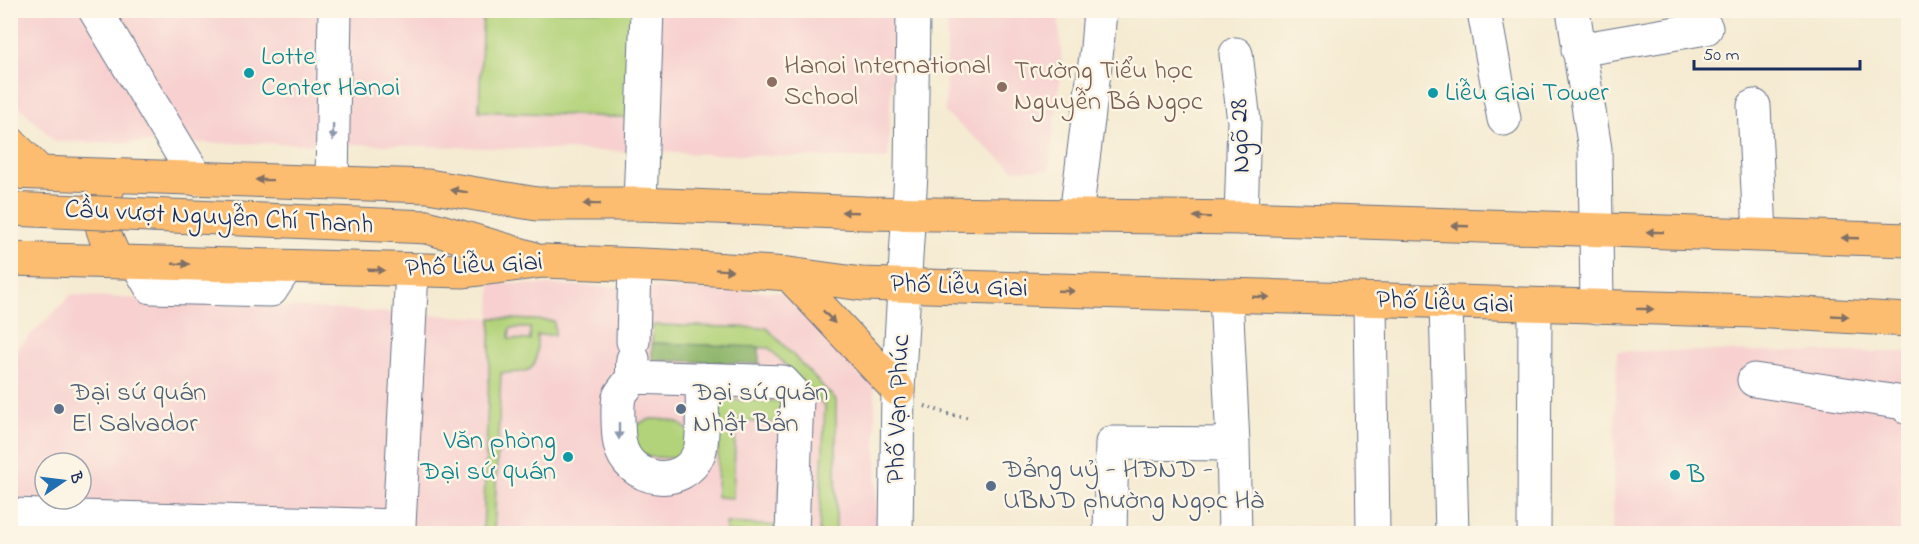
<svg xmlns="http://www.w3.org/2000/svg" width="1919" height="544" viewBox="0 0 1919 544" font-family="'Indie Flower',sans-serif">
	<rect width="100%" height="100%" fill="#fcf5e5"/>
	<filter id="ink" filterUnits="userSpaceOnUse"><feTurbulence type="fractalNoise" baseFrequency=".0167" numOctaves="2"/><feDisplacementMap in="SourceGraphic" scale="12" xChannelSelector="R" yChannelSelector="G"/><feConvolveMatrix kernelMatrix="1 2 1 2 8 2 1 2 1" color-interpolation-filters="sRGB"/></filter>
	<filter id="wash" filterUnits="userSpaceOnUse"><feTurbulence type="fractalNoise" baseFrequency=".008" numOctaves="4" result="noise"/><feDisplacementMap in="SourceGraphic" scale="24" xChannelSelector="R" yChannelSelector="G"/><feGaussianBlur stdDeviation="1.35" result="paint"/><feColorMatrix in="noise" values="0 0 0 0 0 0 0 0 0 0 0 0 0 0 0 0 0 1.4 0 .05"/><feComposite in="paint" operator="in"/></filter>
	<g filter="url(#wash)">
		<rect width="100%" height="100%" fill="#f5ebd2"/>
		<path fill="#f7d0cf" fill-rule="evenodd" d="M10,11H894L888,159L348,144L55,142L11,98Z
			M948,11H1058L1062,62L1049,170H1014L945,113Z
			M491,283L777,292L797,296L873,380L875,399L877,533L11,534V355L71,295L490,318ZM45,463H81V499H45Z
			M1617,351L1908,352V533L1612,534Z"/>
		<path fill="#b3d37a" stroke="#67816c" stroke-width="1.5" fill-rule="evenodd" d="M483,11H639L635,118L479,111Z
			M491,318L554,321L555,335H537C537,371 536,372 501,373L494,533L483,534ZM510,328H530V340L509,339Z
			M653,325L767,328L836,400V533H819L825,406L769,348L652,343Z
			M724,400L784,401L782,533H726V523L779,526L783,423L736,421L733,498L717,497L719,404Z
			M651,419C668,419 679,420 691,433V447L674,458L649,457L635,449L633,429L640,423Z"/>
		<path fill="#8eb56a" stroke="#547264" stroke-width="1.5" d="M652,343L759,347V364L652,360Z"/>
	</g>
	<g filter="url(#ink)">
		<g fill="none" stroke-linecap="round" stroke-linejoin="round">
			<g stroke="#677187" stroke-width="35">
				<path id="minor" d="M95,10L197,179
					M1487,10L1485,17L1504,119
					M1573,10L1595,149L1597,307
					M1578,50L1706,28
					M1236,54L1244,121L1241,218
					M1754,106L1760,234
					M332,182L335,10
					M640,204L647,10
					M1076,215L1097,48L1100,10
					M137,263L151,287L271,290L286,267
					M1226,295L1233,444L1235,534
					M1370,301L1373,534
					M1446,303L1452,534
					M633,341L635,265
					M633,359C632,365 633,372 632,377C629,385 622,390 619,397C617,405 618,435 620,444C628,482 683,491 699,453C704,442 702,394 702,379
					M632,377L783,382L797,397L792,534
					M1754,380L1904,403L1908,408
					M10,515L399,526L412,271
					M896,534L898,390L911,174L913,10
					M1110,534L1112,443L1233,444
					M1534,534L1535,306"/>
			</g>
			<g stroke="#677187" stroke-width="35">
				<path id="major" d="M10,143L40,173
					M10,172L428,186L537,204H640L864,213L1241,218L1908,240
					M108,188C92,214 105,238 117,262
					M427,227L529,257
					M10,259L464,271L543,261L666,266L789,274L862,284L1754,311L1908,320
					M789,274L898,390"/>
			</g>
			<path stroke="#677187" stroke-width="4" stroke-dasharray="1.5 4.5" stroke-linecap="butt" d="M925,406L948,414L971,418"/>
			<use href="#minor" stroke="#fff" stroke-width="33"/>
			<use href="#major" stroke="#fcbd6f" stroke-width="33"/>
			<g stroke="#677187" stroke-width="35" stroke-linecap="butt">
				<path id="major-bridge" d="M10,209L427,227"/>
			</g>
			<use href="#major-bridge" stroke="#fcbd6f" stroke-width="33"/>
		</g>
		<defs><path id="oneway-solid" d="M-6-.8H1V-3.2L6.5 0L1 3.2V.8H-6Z" transform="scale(1.5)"/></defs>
		<g fill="#8d97ae">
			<use href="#oneway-solid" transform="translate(333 132) rotate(91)"/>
			<use href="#oneway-solid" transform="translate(619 431) rotate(90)"/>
		</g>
		<g fill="#806f66">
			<use href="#oneway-solid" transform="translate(264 180) rotate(-179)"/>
			<use href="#oneway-solid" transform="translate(459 191) rotate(-171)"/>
			<use href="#oneway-solid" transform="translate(592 204) rotate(-180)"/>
			<use href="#oneway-solid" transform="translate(850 212) rotate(-178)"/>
			<use href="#oneway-solid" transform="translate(1202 217) rotate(-179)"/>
			<use href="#oneway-solid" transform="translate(1460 226) rotate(-178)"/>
			<use href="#oneway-solid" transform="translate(1655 232) rotate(-179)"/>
			<use href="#oneway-solid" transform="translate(1850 238) rotate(-178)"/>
			<use href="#oneway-solid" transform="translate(181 264) rotate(2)"/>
			<use href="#oneway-solid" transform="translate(376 270) rotate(2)"/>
			<use href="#oneway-solid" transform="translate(724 270) rotate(4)"/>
			<use href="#oneway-solid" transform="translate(1066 291) rotate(2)"/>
			<use href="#oneway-solid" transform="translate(1261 297) rotate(2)"/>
			<use href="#oneway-solid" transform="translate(1645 309) rotate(1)"/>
			<use href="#oneway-solid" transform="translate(1840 316) rotate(3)"/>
			<use href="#oneway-solid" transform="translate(829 317) rotate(47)"/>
		</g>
	</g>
	<g fill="#0f9aa8" stroke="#fcf5e5" stroke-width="2">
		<circle cx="249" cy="73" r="6"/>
		<circle cx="1433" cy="93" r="6"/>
		<circle cx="568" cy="457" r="6"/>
		<circle cx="1675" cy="475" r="6"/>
	</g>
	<g fill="#8d6e63" stroke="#fcf5e5" stroke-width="2">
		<circle cx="772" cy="82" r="6"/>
		<circle cx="1002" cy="87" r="6"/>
	</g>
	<g fill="#5c6f8a" stroke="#fcf5e5" stroke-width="2">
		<circle cx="59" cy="409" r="6"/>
		<circle cx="681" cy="409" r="6"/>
		<circle cx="991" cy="486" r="6"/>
	</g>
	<g text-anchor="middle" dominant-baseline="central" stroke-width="5" stroke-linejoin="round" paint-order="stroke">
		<g font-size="27" fill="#0d838f" stroke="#fcf5e5" text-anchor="start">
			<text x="261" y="57">Lotte<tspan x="261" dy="31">Center Hanoi</tspan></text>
			<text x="1445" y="93">Liễu Giai Tower</text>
			<text x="556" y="441" text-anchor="end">Văn phòng<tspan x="556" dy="31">Đại sứ quán</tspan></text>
			<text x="1687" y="475">B</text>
		</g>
		<g font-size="27" fill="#785e54" stroke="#fcf5e5" text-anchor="start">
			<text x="784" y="66">Hanoi International<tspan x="784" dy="31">School</tspan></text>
			<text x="1014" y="71">Trường Tiểu học<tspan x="1014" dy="31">Nguyễn Bá Ngọc</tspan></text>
		</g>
		<g font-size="27" fill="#1b2f5e" stroke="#fcf5e5">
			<text transform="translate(1241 136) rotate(-92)">Ngõ 28</text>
			<text transform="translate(219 218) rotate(3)">Cầu vượt Nguyễn Chí Thanh</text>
			<text transform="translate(474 266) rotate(-3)">Phố Liễu Giai</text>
			<text transform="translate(959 287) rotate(2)">Phố Liễu Giai</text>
			<text transform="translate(1445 303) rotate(2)">Phố Liễu Giai</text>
			<text transform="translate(899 409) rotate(-88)">Phố Vạn Phúc</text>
		</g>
		<g font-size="27" fill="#4e5e75" stroke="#fcf5e5" text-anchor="start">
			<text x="71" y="393">Đại sứ quán<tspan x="71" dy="31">El Salvador</tspan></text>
			<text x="693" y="393">Đại sứ quán<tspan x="693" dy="31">Nhật Bản</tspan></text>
			<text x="1003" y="470">Đảng uỷ - HĐND -<tspan x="1003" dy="31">UBND phường Ngọc Hà</tspan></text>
		</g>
	</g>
	<rect width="1919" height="544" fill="none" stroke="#fcf5e5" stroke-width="36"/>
	<g transform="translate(63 481) rotate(76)"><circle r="28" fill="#fcf5e5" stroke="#a2a6af" stroke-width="1.5"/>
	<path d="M0-4.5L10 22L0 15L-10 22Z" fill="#1f6fb2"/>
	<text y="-9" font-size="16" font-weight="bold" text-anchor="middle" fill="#1b2f5e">B</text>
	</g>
	<path d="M1694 60v9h166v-9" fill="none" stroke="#1b2f5e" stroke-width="3"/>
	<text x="1703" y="60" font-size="18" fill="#1b2f5e" stroke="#fcf5e5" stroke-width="4.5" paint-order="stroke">50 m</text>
</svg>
